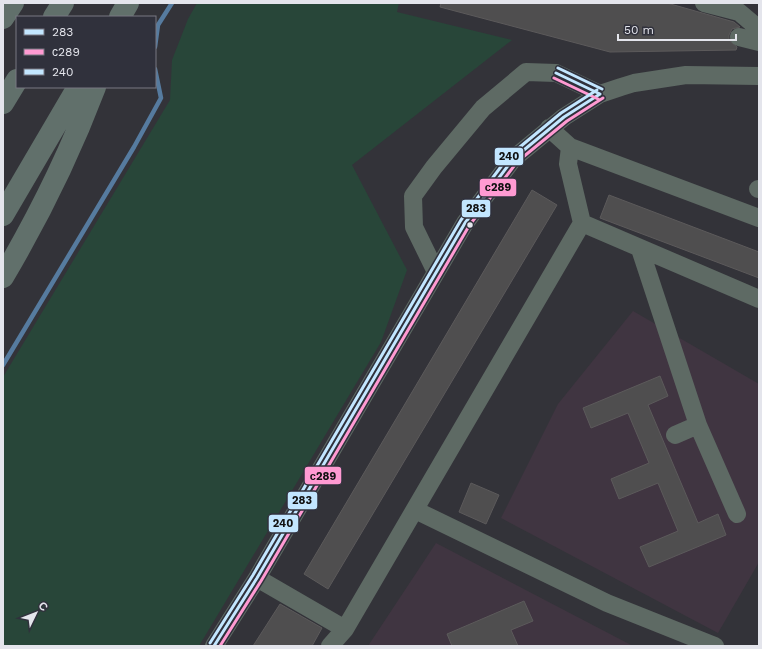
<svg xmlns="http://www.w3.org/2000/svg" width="762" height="649" viewBox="0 0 762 649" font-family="'Work Sans',sans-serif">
	<rect width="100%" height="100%" fill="#333339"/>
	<path fill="#403541" d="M633,311L759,384V562L718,633L501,518L558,404Z
		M436,543L633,646H368Z"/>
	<path fill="#284639" d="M197,3H399L397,12L512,40L352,165L407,270L381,342L199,646H3V377L170,100L172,60L188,19Z"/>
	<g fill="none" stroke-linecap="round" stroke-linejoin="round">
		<path stroke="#567b9f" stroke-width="4.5" d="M155,47L158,25L172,3
			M3,365L134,147L161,98L155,69"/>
	</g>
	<path fill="#4f4e4f" stroke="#5c5a5b" d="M441,3H667L734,22L740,27L732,29L729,35V40L737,47L736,50L610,52L440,7Z
		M532,190L557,205L328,589L304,574Z
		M609,195L759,252V278L600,218Z
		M660,376L668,396L648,405L698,523L718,514L726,535L649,567L640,547L678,531L658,483L619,499L611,479L649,463L628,413L591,428L583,408Z
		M471,483L499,495L486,524L459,512Z
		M524,601L533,621L511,630L518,646H452L447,634Z
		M280,604L322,628L312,646H253Z"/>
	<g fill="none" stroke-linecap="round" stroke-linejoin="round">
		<path stroke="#5e6a64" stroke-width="18" d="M704,3L739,12L759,29
			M739,37L759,42
			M549,128L570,147L759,218
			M758,189H759
			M582,223L759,299
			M640,249L698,425L737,514
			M436,272L414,227L413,196L434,167L483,108L526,72L556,73L600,94
			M675,435L698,425
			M415,510L607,603L715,646
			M257,578L345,629L330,646
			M345,629L582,223L568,164L570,147
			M214,646L257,578L465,223L513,159L564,117L600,94L621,87L634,83L686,75L759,76"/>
		<path stroke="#61706b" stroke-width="22" d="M54,17L63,3
			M120,17L128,3
			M3,18L13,3
			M3,103L17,80
			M3,215L78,87
			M3,277C39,216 70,153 95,87"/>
		<g stroke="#30313c" stroke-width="6">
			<path id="bus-1" d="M556,73L600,94
				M214,646L257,578L465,223L513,159L564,117L600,94"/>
		</g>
		<g stroke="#30313c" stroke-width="6">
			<path id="bus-2" d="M554,78L598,99
				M220,646L261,581L469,226L517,162L567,121L603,98"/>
		</g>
		<g stroke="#30313c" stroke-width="6">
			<path id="bus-3" d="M558,68L602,89
				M210,643L253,575L461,220L509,156L561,113L597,90"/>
		</g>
		<use href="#bus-1" stroke="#c2e6ff" stroke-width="3"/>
		<use href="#bus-2" stroke="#ff9ad2" stroke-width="3"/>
		<use href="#bus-3" stroke="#c2e6ff" stroke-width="3"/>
	</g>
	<circle fill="#e4e5ec" stroke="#30313c" stroke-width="1.5" cx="470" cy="225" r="3.5"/>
	<g stroke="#30313c" stroke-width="1.5">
		<rect x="494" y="147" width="30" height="19" rx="4" fill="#c2e6ff"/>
		<rect x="479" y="178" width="38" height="19" rx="4" fill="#ff9ad2"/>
		<rect x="461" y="199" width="30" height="19" rx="4" fill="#c2e6ff"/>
		<rect x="304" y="466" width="38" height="19" rx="4" fill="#ff9ad2"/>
		<rect x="287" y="491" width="31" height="19" rx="4" fill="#c2e6ff"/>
		<rect x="268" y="514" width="31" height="19" rx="4" fill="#c2e6ff"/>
	</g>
	<g font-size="11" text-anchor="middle" font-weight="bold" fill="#111">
		<text x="509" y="160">240</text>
		<text x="498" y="191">с289</text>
		<text x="476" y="212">283</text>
		<text x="323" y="480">с289</text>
		<text x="302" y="504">283</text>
		<text x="283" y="527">240</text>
	</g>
	<rect width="762" height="649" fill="none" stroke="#e4e5ec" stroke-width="8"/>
	<rect x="16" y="16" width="140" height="72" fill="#30313c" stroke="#787982"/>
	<rect x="24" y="29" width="20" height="6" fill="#c2e6ff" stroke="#787982"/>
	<text x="52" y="36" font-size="12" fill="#e4e5ec">283</text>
	<rect x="24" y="49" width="20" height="6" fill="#ff9ad2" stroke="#787982"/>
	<text x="52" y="56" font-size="12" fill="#e4e5ec">с289</text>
	<rect x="24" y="69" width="20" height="6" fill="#c2e6ff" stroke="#787982"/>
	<text x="52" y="76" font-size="12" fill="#e4e5ec">240</text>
	<g transform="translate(36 613) rotate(47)" stroke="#30313c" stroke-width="3" paint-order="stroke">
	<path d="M0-3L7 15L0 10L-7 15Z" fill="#e4e5ec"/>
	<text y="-6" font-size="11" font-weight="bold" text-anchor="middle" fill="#e4e5ec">С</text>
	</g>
	<path d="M618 34v6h118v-6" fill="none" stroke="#e4e5ec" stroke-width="2"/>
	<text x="624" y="34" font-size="12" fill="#e4e5ec" stroke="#30313c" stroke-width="3" paint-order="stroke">50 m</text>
</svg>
